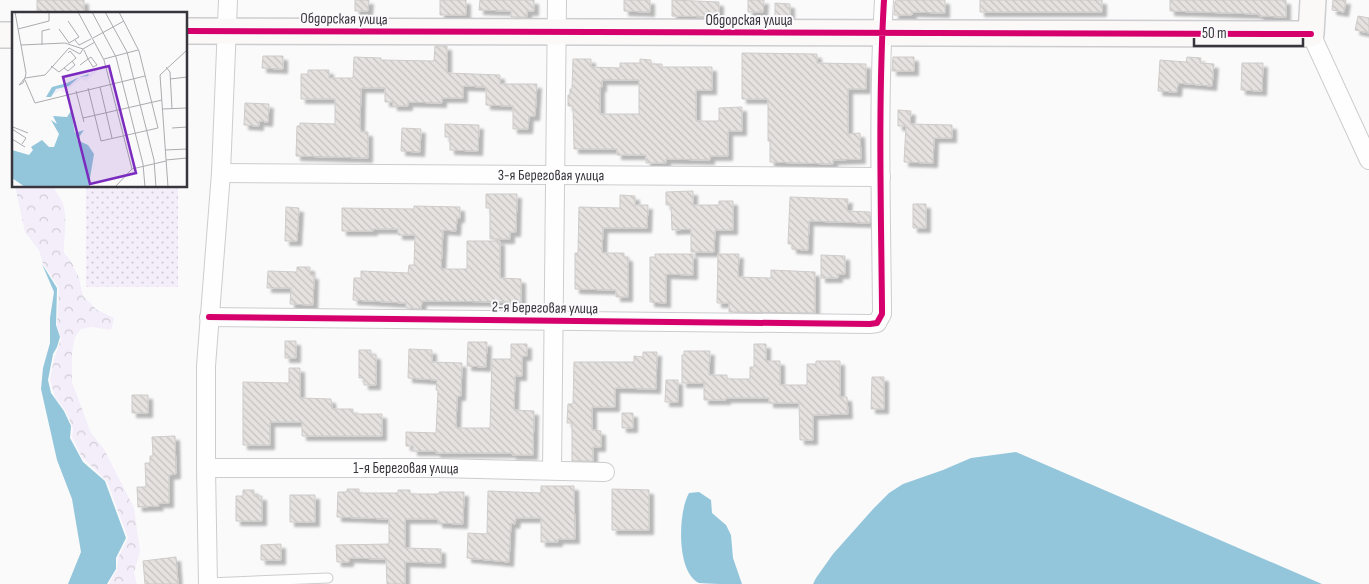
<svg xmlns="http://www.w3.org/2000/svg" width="1369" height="584" viewBox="0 0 1369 584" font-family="'Sofia Sans Condensed',sans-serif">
	<defs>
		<pattern id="grass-dots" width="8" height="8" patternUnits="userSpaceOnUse" patternTransform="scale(1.25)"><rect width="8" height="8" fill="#f3eef9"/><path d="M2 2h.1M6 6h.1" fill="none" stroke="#d1cdd6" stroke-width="1.8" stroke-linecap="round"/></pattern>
		<pattern id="forest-crowns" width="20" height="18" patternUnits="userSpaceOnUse" patternTransform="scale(1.25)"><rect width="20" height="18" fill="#f3eef9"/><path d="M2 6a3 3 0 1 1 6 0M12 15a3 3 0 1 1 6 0" fill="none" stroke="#d1cdd6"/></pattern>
		<pattern id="building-back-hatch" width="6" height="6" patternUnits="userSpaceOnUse" patternTransform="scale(1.25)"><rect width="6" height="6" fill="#e5e2e0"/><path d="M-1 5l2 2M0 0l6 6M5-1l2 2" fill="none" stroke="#c5c2c1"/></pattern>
		<filter id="shadow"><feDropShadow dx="4.5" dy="4.5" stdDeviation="1" flood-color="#0004"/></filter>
	</defs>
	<rect width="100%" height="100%" fill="#fafafb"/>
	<path fill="url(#grass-dots)" d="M86,186H178V287H86Z"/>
	<path fill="url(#forest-crowns)" d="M15,186H53C56,192 61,198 63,204C68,220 63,238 64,253L71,261L79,278L83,296L97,310L114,318L111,330L91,327L81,329L75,337L72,352V382L91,433L104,449L134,508L140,551L134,573L137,584H109L117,570L118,558L128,538L107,481L82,457L72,437L73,429L71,423L65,410L55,397L50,380L54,359L61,339L57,326L59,290L58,286L43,264L39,250L25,232Z"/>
	<path fill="#93c6db" d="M42,264L57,288L56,325L60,337L57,347L53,354L48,380L51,393L64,411L71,426L70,438L83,462L105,481L126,538L116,558V569L107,584H68L81,552L72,499L57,460L41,389L43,368L50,343V318L54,292Z
		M1016,452L1322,584H813L816,578L833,554L874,508L889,493L903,484L943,470L971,458Z
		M699,492L711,500L712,513L726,525L731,535L733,558L742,584C731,584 708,584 699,583C676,572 678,512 689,493Z"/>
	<path fill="url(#building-back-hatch)" stroke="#cecbc9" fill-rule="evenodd" filter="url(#shadow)" d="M37,0H84V12H55V14H37Z
		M355,0H369L368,11H355Z
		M440,0H466V15H440Z
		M480,0H534V11H527V17H511V11L479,10Z
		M624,0H650V12L624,11Z
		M672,0L719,2V17L672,16Z
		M748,0H764L763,12H748Z
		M905,0H945V13L912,12V15H894L895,1Z
		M980,0H1102V12H980Z
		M1170,0H1286V17L1259,16V14L1170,11Z
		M1333,0H1346L1344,12L1332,10Z
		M775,3L790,4V17H775Z
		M1358,16L1369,18V33L1355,30Z
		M435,46H447V73L500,75V84H537L535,116H529L528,129H513V106L486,105V87L463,86V98H442V103L408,102V106H393V102H385V88H361L360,126L361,132H368V158L296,156L297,126H300V123L335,124V99H301V74H308V70H329V78H353L354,57L381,58V60L434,61Z
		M742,53L817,54V63L866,64V89H848V134L860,133L861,159L833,160V164L770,162V141H768V99H742Z
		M263,56H283V69L262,68Z
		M893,57H914V71H892Z
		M1187,57L1201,58L1200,63L1214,64L1212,86L1178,83L1177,92L1158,91L1160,60L1186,62Z
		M573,59H591V67L620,68V63H640V59L651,60V64H662V67H712V90H696V121H719V108L742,107V131H728V156H710V160L666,159V163H646V155H617V149H574L573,106H568V95H570V89H572ZM602,80H639V114H600V87H602Z
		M1242,63H1263L1262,91L1241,90Z
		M245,103L269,104L268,122L259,121V126L244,125Z
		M898,110L911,111L910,124L952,125V138H934L933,163L904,162L906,126H898Z
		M445,124L479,125L478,151L450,150V137H445Z
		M402,128L421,129L420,152L401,151Z
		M693,191V205H719V201H733V230H715L714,252H691V229L672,230L671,205H666V192Z
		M486,194H517L516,232H510V239H490V208H486Z
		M620,195L635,196V205H648L647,228H603L602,253H624V257H628V297H616V290L575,289V253H578L579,207L620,208Z
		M790,197L848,199L847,211L870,212V223L809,221L808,250L792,249V244H788Z
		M913,204H926V228H913Z
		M414,206L460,207V218H457L456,231L443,230L441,269H467V241H500V278L521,279V302L422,301L421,309L406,308V303L353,300L354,278H361V271L408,273L409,265H414L415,235H398V229H373V231H342V208L414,209Z
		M286,207L299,208L297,241H285Z
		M655,254H693V275L666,274V303L650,302V257H655Z
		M718,254H739L738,277L771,278V270L815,272V313L729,312V303H717Z
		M821,255L845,256V274H838V278H821Z
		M297,267H310V275H314L313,305L290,304L291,288H267L268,271L297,272Z
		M285,341H296V358H285Z
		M468,342H487L486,367L467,366Z
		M511,344H527V356H522V376H515L514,410L534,411L533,455H512V453H436V451H413V446H406V432L436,433L438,390H436L437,380L408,378L409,349L432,350V362L462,363L461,396H457L456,428H490L492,359H511Z
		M754,344H766V361H780V385H807V364H816V361H840V397H847L848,414L813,415V440H800L799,403H769V398H726V400H704V383H682V355H684V351H710L709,375H727V379H750V367H754Z
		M359,350H371V355H376V385H364V378H359Z
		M643,352H657L656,389L615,388V407H592V430L601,431V447H593V461H572V423H567L568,404H573L574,362H634V356L643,357Z
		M289,368H300V398L331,399L332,409H353V414H382V436H302V422H270V445H243V382L289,383Z
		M872,377H884V409H871Z
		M666,380H678V402H665Z
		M132,395H148V413H132Z
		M622,413H633V428H622Z
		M175,436L176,474L169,475V503H158L159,506L138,507L137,487H146L145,463H150V456H153L152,437Z
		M541,486H574L575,539H558V542H541V518H516L515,524L511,523L509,562L467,558L468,533L487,534L488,491L541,493Z
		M347,489H359V493H398V490H410V494H439V492H464L463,524L438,523V519H405V548L441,549V563L405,562V584H387L386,559L349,558V562H337L336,545L389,544V519L337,517L338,492H347Z
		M612,489L649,490V530H612Z
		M243,490H254V496H262V521H236V496H243Z
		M290,495H315V522H290Z
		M281,544V560H261V545Z
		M176,557L178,584H145L143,561Z"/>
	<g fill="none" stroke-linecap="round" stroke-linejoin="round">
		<g stroke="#cdcccf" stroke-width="11">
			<path id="lane" d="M208,583L328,578"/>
		</g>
		<g stroke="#cdcccf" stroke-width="20">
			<g id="street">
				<path d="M1311,34L1369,160"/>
				<path id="s1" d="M221,173L881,177"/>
				<path d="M209,317L870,324L877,323L882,314V308C881,206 878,102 884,0"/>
				<path id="s2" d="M206,468H437L605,472"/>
				<path d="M552,470L557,0"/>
				<path d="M208,584L206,468V366L221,173L228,0"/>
			</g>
		</g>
		<g stroke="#cdcccf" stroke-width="28">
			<path id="secondary" d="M186,31L1311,34L1313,0
				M0,35H14"/>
		</g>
		<use href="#lane" stroke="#fefefe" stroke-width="9"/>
		<use href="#street" stroke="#fefefe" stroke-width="18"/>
		<use href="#secondary" stroke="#faf9f8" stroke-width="25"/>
		<g stroke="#faf9fc" stroke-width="9">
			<path id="cycleway" d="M186,31L1311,34
				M209,317L870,324L877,323L882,314V308C881,206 878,102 884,0"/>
		</g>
		<use href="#cycleway" stroke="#d6006c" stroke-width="6"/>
	</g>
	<g text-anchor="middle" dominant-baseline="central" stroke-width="4" stroke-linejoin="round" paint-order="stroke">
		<g font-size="15" fill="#38353c" stroke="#faf9fc">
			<text transform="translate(344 19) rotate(1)">Обдорская улица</text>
			<text x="749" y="20">Обдорская улица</text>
			<text stroke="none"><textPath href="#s1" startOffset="330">3-я Береговая улица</textPath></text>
			<text transform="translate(545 308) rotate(1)">2-я Береговая улица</text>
			<text stroke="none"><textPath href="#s2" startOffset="200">1-я Береговая улица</textPath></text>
		</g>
	</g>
	<g transform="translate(12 12)">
		<rect width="175" height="175" fill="#fafafb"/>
		<path d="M86,58L74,69L69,67L51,81L48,78L40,84L44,77L57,74L68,65Z" fill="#f3eef9"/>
		<path d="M77,62L76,64L67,65L57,74L44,77L39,85H34L40,75L55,71L67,65ZM59,99L63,121L72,118L65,128L76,133L82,142L77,172L79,175H13L0,166V138L17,143L21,138L19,135L30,128L37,135H42L47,122L39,108L45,112L41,104L55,105Z" fill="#93c6db"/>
		<path fill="none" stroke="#acabaf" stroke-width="1" d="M3,0L14,61L13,66L11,71L7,73L13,66L33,63L57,36L68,42L71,37M66,0L92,48L120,157M80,0L104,45L131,152L133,175M93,0L115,40L142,148L144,175M107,0L127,39L146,116M56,9L67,25L57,31M6,17L37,9V0M47,17L57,31M81,26L112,9M63,28L67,33L79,27M9,33L53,31L71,37L83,30M30,33V19L38,17M92,47L126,38M68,53L76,47L79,45L85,53L81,55L76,47L72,38M39,54L47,60L52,56L64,46L58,39L56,41M154,55L158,60L160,97M52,56L56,59L63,53L60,49M158,67L175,65M13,68L23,91L133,64M88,75L100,126M76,76L89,129L146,116M64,79L72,110M150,97L175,96M71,106L150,88M160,116L175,115M0,127L13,135M10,132L14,126L0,117L1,115L16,121M153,138L175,137M154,148L175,146M103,175L120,157L154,149M156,175L148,63L175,38"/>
		<path fill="#7b2cbf" fill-opacity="0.15" stroke="#7b2cbf" stroke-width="2.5" d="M97,54L124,161L78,172L51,65Z"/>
		<rect width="175" height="175" fill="none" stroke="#38353c" stroke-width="2.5"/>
	</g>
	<path d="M1194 38v8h109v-8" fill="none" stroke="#38353c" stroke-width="2.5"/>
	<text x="1202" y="38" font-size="15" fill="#38353c" stroke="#faf9fc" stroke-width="4" paint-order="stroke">50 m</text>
</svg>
